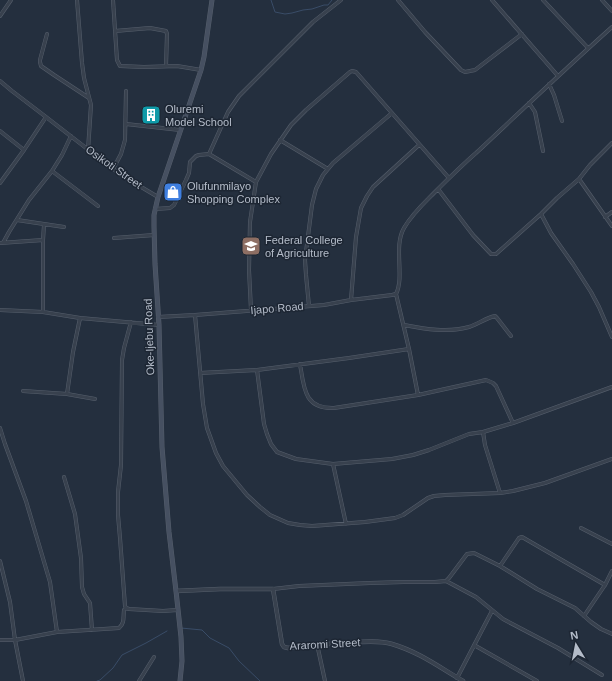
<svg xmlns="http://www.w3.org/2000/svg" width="612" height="681" font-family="Arial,sans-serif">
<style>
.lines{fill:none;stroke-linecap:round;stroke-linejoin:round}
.stream{stroke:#394c67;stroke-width:1}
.minor-casing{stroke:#565f6c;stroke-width:4}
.tertiary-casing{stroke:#565f6c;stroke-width:4.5}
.secondary-casing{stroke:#565f6c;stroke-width:5}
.minor{stroke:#38414e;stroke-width:3}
.tertiary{stroke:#38414e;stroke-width:3.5}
.secondary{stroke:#465061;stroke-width:4}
.labels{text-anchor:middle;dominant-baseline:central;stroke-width:3;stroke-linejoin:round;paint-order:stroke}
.poi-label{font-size:11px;fill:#b4bcc9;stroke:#1d2633;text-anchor:start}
.street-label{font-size:11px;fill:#b4bcc9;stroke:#1d2633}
</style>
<rect width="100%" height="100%" fill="#242f3e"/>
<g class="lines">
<path class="stream" d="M271,0l4,12 10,2 7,-1 11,-3 9,-1 12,-4h4l4,-5
M181,628l21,2 8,8 19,10 10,13 21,20
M97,681l3,-1 13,-12 9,-13 24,-12 21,-12"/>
<g class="minor-casing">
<path id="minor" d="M77,0l5,63 2,15 7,27 -3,45
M113,0l4,60 3,6 24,1 33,-1 24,4
M398,0l27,32 36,38 4,2 10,-2 47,-36
M492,0l66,76
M543,0l45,48
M602,0l10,11
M0,16l11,-16
M115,31l35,-3 16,3 1,3 -1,32
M47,34l-7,26v2l1,4 13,9 35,23
M0,81l12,10 34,26
M549,84l5,11 8,26
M529,103l6,9 8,39
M126,124l54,6
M0,131l24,19
M280,140l48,29
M209,154l19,-42 11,-16 74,-74 28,-22
M113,169l8,-15 4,-14 1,-49
M52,171l46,35
M579,179l33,47
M0,183l24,-33 22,-33 75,58 37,22
M438,189l35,46 18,19h5l45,-40 16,-16 22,-19 11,-14 22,-22
M155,209l15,-1 4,-3 12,-25 3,-7 1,-11 6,-6 3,-1 10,-1 47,28
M541,214l10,19 22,31 18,28 8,15 13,30
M605,217l7,-5
M17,220l47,7
M114,238l40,-3
M0,243l43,-3
M3,243l6,-11 20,-32 23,-29 10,-16 9,-19
M351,300l5,-63 5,-29 6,-12 6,-9 46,-42
M309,306l-3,-31 -1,-15 7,-55 4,-16 7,-14 10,-12 59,-50
M0,310l43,2 37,6 79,7
M251,310l-2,-40 1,-48 6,-40 15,-28 20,-29 15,-15 44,-38 2,-1 4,1 93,106
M43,312v-72l1,-15
M195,315l8,89 4,24 9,25 7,13 24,29 13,12 10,8 18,8 12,2 12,1 53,-4 30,-4 8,-3 25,-17 6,-2 11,-1 55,-2 13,-2 32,-8 67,-24
M158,317l37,-2 129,-10 27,-5 41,-5 4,-1
M80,318l-7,34 -6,42 28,5
M131,322l-7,26 -2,12 -1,105 -3,27v23l2,23 5,68 1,2 3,1 34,2 14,-1
M404,325c21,4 44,8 65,2 9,-3 17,-9 26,-11l2,2 14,18
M409,349l-13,-55c9,-18 -3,-47 8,-66 8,-14 19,-24 30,-35 13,-13 27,-27 42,-40 45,-42 90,-85 136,-126
M300,364c4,24 4,45 34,44l84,-13 68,-15 7,3 3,3 17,37
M257,370l7,54 3,10 4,10 6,8 19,7 37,5 59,-5 21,-4 16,-5 40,-16 14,-2
M200,373l57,-3 92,-12 60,-9 9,46
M23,391l44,3
M0,428l5,16 21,57 24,81 7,50
M333,464l13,60
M64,477l11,37 6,44 1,29 2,7 6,9 2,27
M500,493l-15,-48 -2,-13 30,-9 99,-36
M581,528l31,16
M0,561l10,41 5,38 8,41
M500,566l19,-28 3,-1 83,48 -21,31
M446,581l30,16 27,22 55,29 44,27
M605,585l7,-14
M273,589l26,-3 71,-3 34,-1h31l11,-1 3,-3 18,-24 7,-1 26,13 37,23 38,19 16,14 10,7 11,5
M0,640h15l42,-8 62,-4c6,-5 4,-11 5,-18l2,-2
M317,644l8,37
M474,645l63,36
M457,678l35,-67
M139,681l15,-24"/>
</g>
<g class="tertiary-casing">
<path id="tertiary" d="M176,591l44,-2h53l9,55 2,3 4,1c19,-3 38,-4 58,-5 15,-1 32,-3 46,1 27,8 47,23 71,37"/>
</g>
<g class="secondary-casing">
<path id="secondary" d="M180,681l2,-20 -1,-24 -5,-46 -7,-59 -7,-85 -3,-122 -4,-61 -1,-38v-11l4,-18 43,-127 3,-13 8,-57"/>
</g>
<use href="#minor" class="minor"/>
<use href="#tertiary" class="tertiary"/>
<use href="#secondary" class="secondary"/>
</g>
<defs>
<g id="building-square" transform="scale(1)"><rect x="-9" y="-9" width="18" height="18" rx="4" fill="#0f9aa8" stroke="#1d2633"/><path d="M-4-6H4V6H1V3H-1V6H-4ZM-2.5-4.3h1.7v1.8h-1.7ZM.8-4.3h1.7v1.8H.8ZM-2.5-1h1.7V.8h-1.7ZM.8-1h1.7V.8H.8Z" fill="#fff"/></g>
<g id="shop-square" transform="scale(1)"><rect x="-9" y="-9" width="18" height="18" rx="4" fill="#3f7fe0" stroke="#1d2633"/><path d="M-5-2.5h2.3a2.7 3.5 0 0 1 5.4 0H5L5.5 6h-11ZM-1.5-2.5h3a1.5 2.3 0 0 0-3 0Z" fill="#fff"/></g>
<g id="school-square" transform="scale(1)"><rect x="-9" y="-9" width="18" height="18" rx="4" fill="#8d6e63" stroke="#1d2633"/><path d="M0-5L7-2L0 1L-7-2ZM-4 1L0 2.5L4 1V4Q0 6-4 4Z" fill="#fff"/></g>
</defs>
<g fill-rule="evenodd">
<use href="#building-square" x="151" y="115"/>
<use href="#shop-square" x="173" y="192"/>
<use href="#school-square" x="251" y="246"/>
</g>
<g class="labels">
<g class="poi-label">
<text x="165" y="109">Oluremi<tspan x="165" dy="13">Model School</tspan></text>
<text x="187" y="186">Olufunmilayo<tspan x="187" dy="13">Shopping Complex</tspan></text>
<text x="265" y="240">Federal College<tspan x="265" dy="13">of Agriculture</tspan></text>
</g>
<g class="street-label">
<text transform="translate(114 167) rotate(35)">Osikoti Street</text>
<text transform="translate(277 308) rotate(-5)">Ijapo Road</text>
<text transform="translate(149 337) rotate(-92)">Oke-Ijebu Road</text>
<text transform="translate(325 644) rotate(-3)">Araromi Street</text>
</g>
</g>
<g transform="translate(576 645) rotate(350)" stroke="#1d2633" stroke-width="3" paint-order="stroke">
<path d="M0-3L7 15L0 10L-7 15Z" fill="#b4bcc9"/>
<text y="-6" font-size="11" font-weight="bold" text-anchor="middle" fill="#b4bcc9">N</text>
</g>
</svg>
